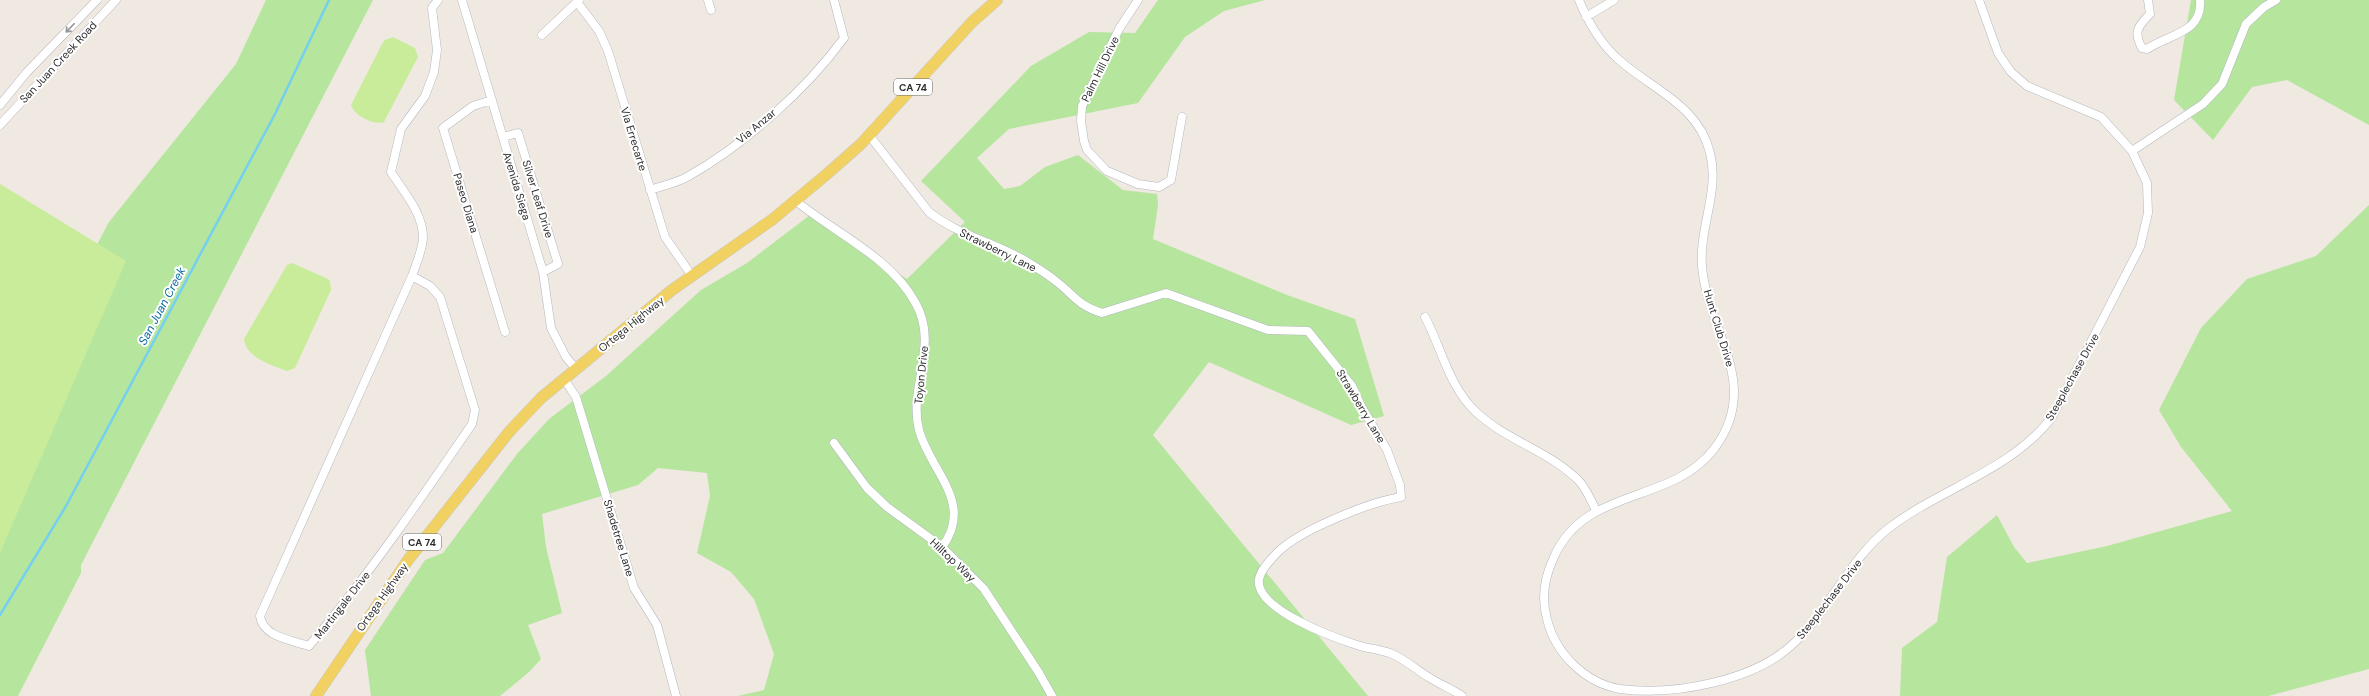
<svg xmlns="http://www.w3.org/2000/svg" width="2369" height="696" font-family="'DM Sans',sans-serif">
<style>
.green{fill:#b6e59e}
.pitch{fill:#c9ec9a}
.lines{fill:none;stroke-linecap:round;stroke-linejoin:round}
.stream{stroke:#75cff0;stroke-width:2.5}
.minor-casing{stroke:#b4b7c1;stroke-width:9}
.major-casing{stroke:#c9c9c9;stroke-width:12}
.minor{stroke:#fff;stroke-width:8}
.major{stroke:#f2d163;stroke-width:11}
.oneway{stroke:#969696}
.labels{text-anchor:middle;dominant-baseline:central;stroke-width:4;stroke-linejoin:round;paint-order:stroke}
.shield{fill:#fff;stroke:#6d6d6d;stroke-width:1}
.shield-label{font-size:10px;font-weight:bold;fill:#2e2e2e}
.street-label{font-size:11px;fill:#2e2e2e;stroke:#fff}
.water-label{font-size:12px;font-style:italic;fill:#0d6fa3;stroke:#fff}
</style>
<rect width="100%" height="100%" fill="#efe9e1"/>
<path class="green" d="M266,0h107l-292,565v8l-63,123h-18v-236l43,-113 66,-125 127,-158z
M1158,0h107l-41,11 -39,26 -47,66 -129,26 -32,29 27,31 16,-3 25,-19 33,-12 45,35 34,4 1,11 -5,34 134,56 68,24 29,97 -33,9 -142,-63 -56,73 215,261h-630l26,-6 10,-36 -20,-55 -23,-27 -34,-19 13,-57 -3,-23 -49,-5 -20,17 -96,29 4,33 16,66 -34,12 13,34 -12,13 -29,24h-129l-6,-46 60,-90 18,-7 74,-99 32,-35 57,-43 95,-86 46,-27 63,-48 97,64 58,-57 -44,-41 110,-115 58,-34 46,1z
M2191,0h178v125l-82,-45 -35,7 -39,53 -39,-40z
M2369,205v464l-101,27h-368l2,-48 35,-26 10,-65 50,-42 17,32 13,16 80,-17 125,-35 -51,-64 -22,-37 42,-82 46,-49 69,-23z"/>
<path class="pitch" d="M393,37l22,11 3,9 -32,61 -2,4c-10,4 -30,-7 -33,-17l31,-61 3,-4z
M0,184l126,77 -126,292z
M292,263l34,15 4,3 1,9 -36,78 -8,3c-15,-6 -41,-13 -43,-32l43,-74z"/>
<g class="lines">
<path class="stream" d="M0,615l66,-109 209,-392 54,-114"/>
<g class="minor-casing">
<path id="minor" d="M462,0l81,272 8,56 15,29 10,12
M708,0l3,10
M1138,0l-19,29 -37,77 -1,15 3,20 3,9 20,21 31,13 21,3 12,-7 11,-63
M1579,0c9,22 21,43 39,59 33,30 81,46 92,94 10,38 -11,74 -8,113 5,65 61,118 12,183 -43,56 -129,37 -160,108 -9,19 -13,41 -7,62 8,34 38,64 73,70 53,7 135,-8 174,-46 36,-34 56,-85 95,-115 52,-40 123,-58 163,-111l88,-170 8,-34 -1,-30 -15,-32 -31,-34 -74,-31 -16,-14 -13,-19 -19,-53
M2148,0l2,14c-12,12 -17,18 -8,34l5,1c22,-15 56,-16 53,-49
M577,2l22,29 9,20 57,186 27,39
M1586,17l28,-17
M542,35l37,-35
M492,100l-19,6 -30,22 62,204
M0,105l27,-33 70,-72
M0,125l116,-125
M869,135l60,77c29,23 64,30 95,48 12,7 23,14 33,22 18,14 20,23 45,31l64,-20 102,37 40,1 44,55 9,20 26,44 13,35 1,12c-31,5 -101,33 -123,55 -7,7 -17,17 -19,27 -5,30 76,59 98,66 11,4 24,4 35,9 14,6 26,17 38,24 11,7 22,11 32,18
M503,137l15,-4 40,131 -15,8
M2132,151l71,-47 19,-20 24,-60 18,-17 12,-7
M650,190c12,-4 26,-7 37,-13 57,-32 119,-87 157,-139l-10,-38
M796,201c39,32 94,56 119,101 25,43 -7,85 4,128 11,41 56,73 23,117
M412,276l18,10 10,11 35,113 -3,14c-52,76 -104,152 -163,222 -18,-6 -46,-9 -49,-30l152,-340c4,-12 11,-27 11,-39 0,-24 -20,-46 -32,-65l10,-43 24,-33 9,-24 3,-22 -5,-42 6,-8
M1425,317c17,32 24,70 51,95 31,29 72,38 103,69 7,7 12,20 17,29
M564,379l12,18 58,191 23,37 19,71
M834,443l33,45 20,19 55,40 42,42 55,84 13,23"/>
</g>
<g class="major-casing">
<path id="major" d="M316,696l92,-136 101,-128 32,-34 131,-108 101,-71 54,-45 34,-30 111,-122 25,-22"/>
</g>
<use href="#minor" class="minor"/>
<use href="#major" class="major"/>
</g>
<defs><path id="oneway-shaft" d="M-6 0H5M1.5-3L5.5 0L1.5 3" fill="none" stroke-width="1.6" stroke-linecap="round" stroke-linejoin="round"/></defs>
<use class="oneway" href="#oneway-shaft" transform="translate(70 28) rotate(134)"/>
<g class="labels">
<g class="shield">
<rect x="894" y="79" width="38" height="16" rx="3"/>
<rect x="403" y="534" width="38" height="16" rx="3"/>
</g>
<g class="shield-label">
<text x="913" y="87">CA 74</text>
<text x="422" y="542">CA 74</text>
</g>
<g class="street-label">
<text transform="translate(58 62) rotate(-47)">San Juan Creek Road</text>
<text transform="translate(1100 69) rotate(-64)">Palm Hill Drive</text>
<text transform="translate(756 126) rotate(-40)">Via Anzar</text>
<text transform="translate(634 139) rotate(73)">Via Errecarte</text>
<text transform="translate(517 186) rotate(73)">Avenida Siega</text>
<text transform="translate(538 199) rotate(73)">Silver Leaf Drive</text>
<text transform="translate(466 203) rotate(73)">Paseo Diana</text>
<text transform="translate(998 250) rotate(26)">Strawberry Lane</text>
<text transform="translate(631 324) rotate(-39)">Ortega Highway</text>
<text transform="translate(1719 328) rotate(73)">Hunt Club Drive</text>
<text transform="translate(921 375) rotate(-84)">Toyon Drive</text>
<text transform="translate(2072 377) rotate(-61)">Steeplechase Drive</text>
<text transform="translate(1361 406) rotate(59)">Strawberry Lane</text>
<text transform="translate(619 538) rotate(73)">Shadetree Lane</text>
<text transform="translate(953 560) rotate(43)">Hilltop Way</text>
<text transform="translate(382 597) rotate(-55)">Ortega Highway</text>
<text transform="translate(1829 599) rotate(-52)">Steeplechase Drive</text>
<text transform="translate(342 605) rotate(-52)">Martingale Drive</text>
</g>
<g class="water-label">
<text transform="translate(162 306) rotate(-62)">San Juan Creek</text>
</g>
</g>
</svg>
